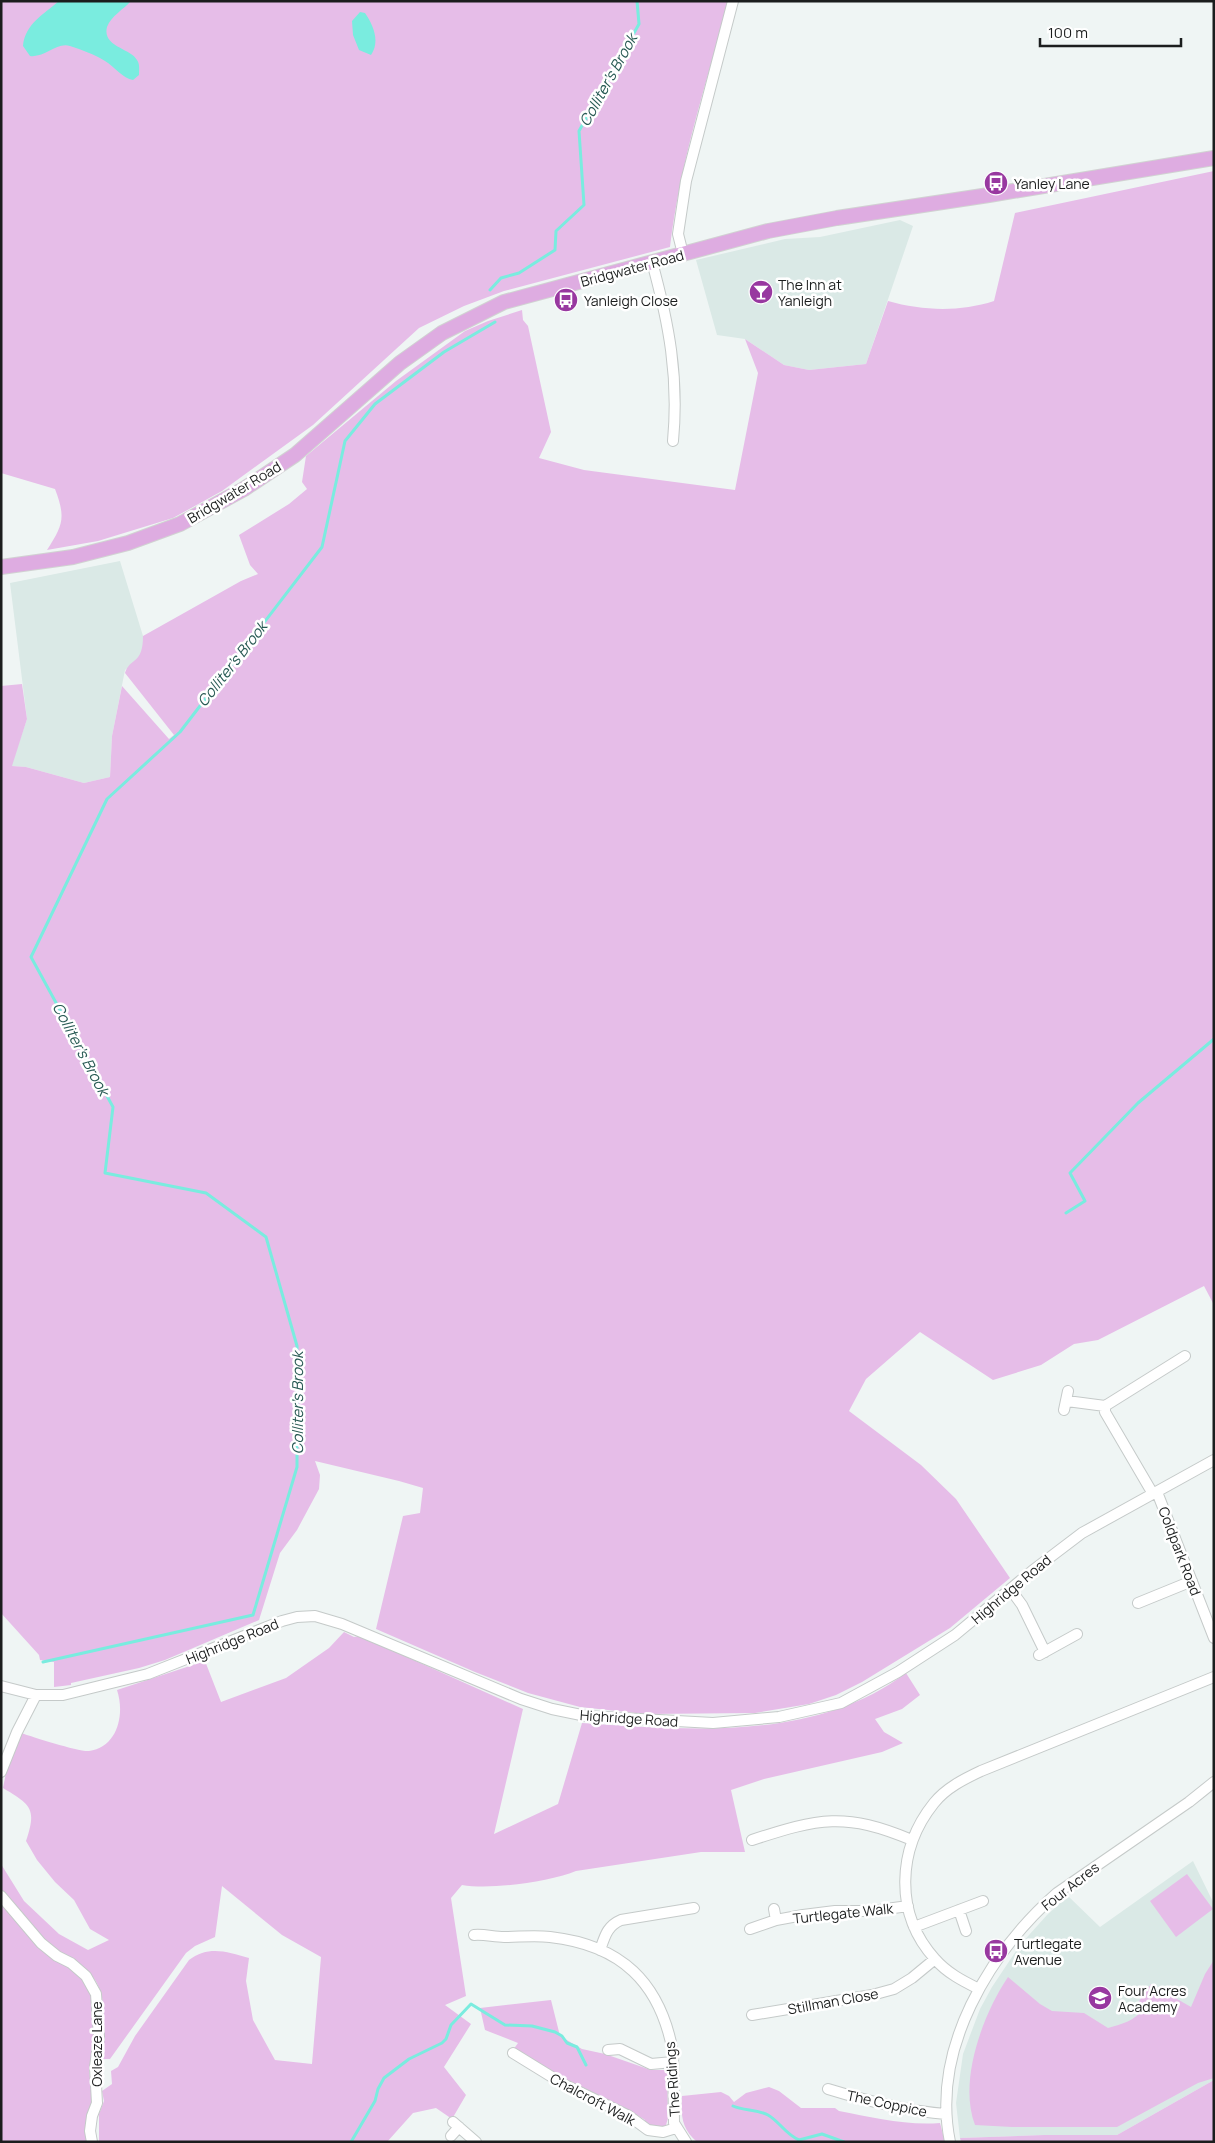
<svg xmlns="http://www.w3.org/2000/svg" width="1215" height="2143" font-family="Manrope,sans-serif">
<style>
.built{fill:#dae9e6}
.green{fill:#e6bde8}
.water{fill:#7aecdf}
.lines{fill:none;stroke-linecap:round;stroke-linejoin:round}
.stream{stroke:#7aecdf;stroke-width:3}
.minor-casing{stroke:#c5cac9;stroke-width:12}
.highway-casing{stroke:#d1d2d2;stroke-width:16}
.minor{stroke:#fff;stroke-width:10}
.highway{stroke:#deace1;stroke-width:14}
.labels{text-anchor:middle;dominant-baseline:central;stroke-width:5;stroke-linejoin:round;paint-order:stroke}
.poi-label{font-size:14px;fill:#1b1d1d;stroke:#fff;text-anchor:start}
.street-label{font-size:14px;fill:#1b1d1d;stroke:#fff}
.water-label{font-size:15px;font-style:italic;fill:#285a54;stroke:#fff}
</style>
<rect width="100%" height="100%" fill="#eff5f4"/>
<path class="built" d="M900,220l13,6 -47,138 -57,6 -25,-5 -39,-26 -28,-4 -21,-75 89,-21 35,-2z
M120,561l23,75v11l-4,12 -14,11 -13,66 -2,41 -26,6 -58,-16 -15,-1 16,-47 -17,-136z
M1193,1861l21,43v176l-97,55h-73l-84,3 -4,-35 7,-49 17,-45 12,-22 28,-42 27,-30 21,-19 32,31z"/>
<path class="green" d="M1,1h728c-23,82 -49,162 -59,246l-166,44 -40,15 -45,22 -106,97 -91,66 -49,27 -75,23 -51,9c16,-25 19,-32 8,-61l-54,-16z
M1214,171v1134l-10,-19 -106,54 -24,4 -33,21 -48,15 -73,-48 -54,47 -17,32 72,54 35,34 54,79 -60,50 -88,54 -26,13 -27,9 -54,9 -110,1 -65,-7 -52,-14 -53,-21 -99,-43 27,-113 17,-3 3,-25 -24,-7 -84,-20 5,14 -1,14 -22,41 -17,23 -21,67 -94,40 -26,8 -68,15v2l-17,2v-25l-14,-2 -1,-5 -38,-42v-927l21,-2 5,35 -15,47 14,1 58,16 26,-6 2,-41 10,-50 47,53 5,-4 -49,-62c5,-16 18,-8 18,-37l98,-55 17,-7 -8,-9 -11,-30 50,-31 18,-15 -5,-7 4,-26 90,-75 69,-50 23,-10 34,-11 1,10 5,6 23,106 -12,26 45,12 151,20 23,-117 -13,-34 39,26 25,5 57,-6 22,-63c35,10 72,11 106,0l21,-88z
M344,1632l10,5 6,-1 163,73 -29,125 64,-30 24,-81c108,7 232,19 324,-50l14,22 -18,14 -27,10 9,13 19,11 -21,9 -118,27 -33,11 14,62h-44l-125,19c-28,11 -85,19 -114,14l-11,13 15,98 -21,9 26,19 -27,43 22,28 -14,24 -16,-11 -23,5 -26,29h-288v-28l5,-13 -2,-10 10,-7 -1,-13 7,-4 17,-31 54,-76c20,-15 38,-8 60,-2l-3,23 7,39 22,40 37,4 9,-107 -39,-22 -60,-49 -7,51 -20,9 -9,7 -76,106h-8c2,-18 4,-52 -2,-69 -7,-20 -24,-29 -40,-38 -14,-9 -49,-48 -58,-62 -2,-6 -1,-19 -1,-26l23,37 35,33 29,16 21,-10 -19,-11 -16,-29 -19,-18 -18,-22 -11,-19c11,-33 5,-36 -23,-53l5,-25 13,-30c12,4 58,19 68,18 29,-4 36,-37 28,-61l88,-29 16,41 65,-24 43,-30z
M1187,1874l26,35 -37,28 -26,-36z
M1,1903l82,77 8,15 4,42 -6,33 4,34 -5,38h-87z
M1214,1960v118l-16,5 -81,44h-105l-37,-2c-17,-44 8,-111 33,-148l32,27 12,7 32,2 24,15c14,-4 27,-7 36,-20l-7,-4 14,-20 40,23 14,-33z
M551,2000l9,36 22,13 23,5 46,16h16l1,48 -2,7 -5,4 -16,-5v-4l-8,-5 -4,1 -8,-8 -45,-21 -67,-37 5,-7 -33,-13 -5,-22z
M1214,2080v62h-253l-1,-4 84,-3h73z
M769,2087l10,4 22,17h34l4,3c32,6 68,15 101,12l5,19h-248c-16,-14 -16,-27 -15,-46l39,-4 8,4 5,6 12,-9z"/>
<path class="water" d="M59,1h72c-7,8 -20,15 -24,26 -5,20 24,21 30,33 3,4 2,10 2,15l-6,5c-10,-1 -19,-14 -28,-19 -11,-7 -23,-11 -35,-15 -14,-4 -25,12 -40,10l-7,-10c2,-22 20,-31 36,-45z
M360,12l5,1c9,13 15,29 6,42l-12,-5 -6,-15 -1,-14z"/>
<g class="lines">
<path class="stream" d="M490,290l11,-12 18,-5 36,-23 1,-19 28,-26 -5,-74 60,-107 -2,-23
M1066,1213l19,-12 -15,-28 68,-70 76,-64
M43,1662l210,-47 44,-148v-121l-31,-109 -60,-44 -101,-20 8,-66 -82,-150 76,-158 73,-67 142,-185 23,-106 30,-37 69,-52 51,-30
M733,2106c11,5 24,3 35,9 12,7 17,19 31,25l23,-6 22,8
M351,2142l24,-41 3,-12 6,-11 25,-19 33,-16 4,-4 5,-14 20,-21 34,21 27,1 23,6 7,4 5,7 10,4 9,18"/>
<g class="minor-casing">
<path id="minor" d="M683,254l-5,-20 8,-53 47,-180
M652,262c17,62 27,115 21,179
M1067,1401l38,5
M1064,1410l4,-19
M1157,1492l57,146
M1153,1494l-48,-82v-6l80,-50
M1011,1590l11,15 23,47
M1138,1603l54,-22
M1039,1655l38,-21
M1,1686l35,9h27l85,-21 134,-53 15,-4 18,-1 27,8 179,75 31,10 34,7 127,7 66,-6 62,-14 57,-31 57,-37 77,-64 50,-38 132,-73
M1,1772l16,-40 19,-37
M752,1840c67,-22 93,-28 160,0
M1,1896l40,47 16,13 14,7 15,13 10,18 3,43 -4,30 2,36 -5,13 -2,15 2,11
M774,1909l2,11
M959,1910l7,21
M914,1927l69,-26
M750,1929l26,-9 27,-5 32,-4h37l36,-5
M474,1935c10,-1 20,2 30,2 15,0 31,-2 46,0 71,8 110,45 123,115l1,71 12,19
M600,1950c5,-14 7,-24 21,-30l73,-12
M979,1989c-16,-8 -32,-16 -44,-30 -41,-45 -38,-110 -1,-156 12,-15 30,-24 47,-32l233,-94
M752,2015l120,-20 22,-6 18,-11 23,-19
M608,2050l12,-1 31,15 22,-2
M513,2053l52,32 64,31 19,14 15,2 13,-4
M828,2089c39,12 77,22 118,25
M453,2122l23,20
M451,2136l8,-9
M950,2142c-19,-93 39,-189 107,-249l132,-91 25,-20"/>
</g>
<g class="highway-casing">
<path id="highway" d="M1,567l72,-10 55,-14 52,-19 64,-35 51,-34 105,-92 42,-30 62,-31 264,-71 69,-13 152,-23 225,-37"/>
</g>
<use href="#minor" class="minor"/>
<use href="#highway" class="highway"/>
</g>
<defs>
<g id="bus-disc" transform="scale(1.25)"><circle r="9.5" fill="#9838a0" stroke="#fff"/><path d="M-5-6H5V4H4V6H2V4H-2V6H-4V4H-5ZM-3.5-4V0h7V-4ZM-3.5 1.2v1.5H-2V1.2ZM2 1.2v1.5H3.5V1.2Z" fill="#fff"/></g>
<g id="bar-disc" transform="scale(1.25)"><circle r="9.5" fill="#9838a0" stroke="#fff"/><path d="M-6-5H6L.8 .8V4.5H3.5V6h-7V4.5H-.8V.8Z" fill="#fff"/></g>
<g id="school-disc" transform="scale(1.25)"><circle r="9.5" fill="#9838a0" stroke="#fff"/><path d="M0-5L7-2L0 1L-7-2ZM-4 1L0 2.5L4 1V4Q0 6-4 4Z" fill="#fff"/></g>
</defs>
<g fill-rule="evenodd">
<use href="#bus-disc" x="996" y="183"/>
<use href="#bar-disc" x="761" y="292"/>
<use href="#bus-disc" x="566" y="300"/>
<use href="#bus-disc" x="996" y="1951"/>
<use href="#school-disc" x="1100" y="1998"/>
</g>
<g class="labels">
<g class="poi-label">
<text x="1014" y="183">Yanley Lane</text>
<text x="778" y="284">The Inn at<tspan x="778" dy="16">Yanleigh</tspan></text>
<text x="584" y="300">Yanleigh Close</text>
<text x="1014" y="1943">Turtlegate<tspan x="1014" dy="16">Avenue</tspan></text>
<text x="1118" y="1990">Four Acres<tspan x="1118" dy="16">Academy</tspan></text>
</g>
<g class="street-label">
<text transform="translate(632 268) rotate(-15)">Bridgwater Road</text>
<text transform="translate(234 492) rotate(-31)">Bridgwater Road</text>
<text transform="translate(1180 1551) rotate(69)">Coldpark Road</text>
<text transform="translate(1011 1589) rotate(-40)">Highridge Road</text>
<text transform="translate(232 1641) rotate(-22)">Highridge Road</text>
<text transform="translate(629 1718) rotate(4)">Highridge Road</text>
<text transform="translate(1070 1886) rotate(-38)">Four Acres</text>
<text transform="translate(843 1913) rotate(-6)">Turtlegate Walk</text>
<text transform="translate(833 2001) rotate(-10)">Stillman Close</text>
<text transform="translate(96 2044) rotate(-90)">Oxleaze Lane</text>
<text transform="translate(672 2079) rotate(-94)">The Ridings</text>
<text transform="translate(593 2099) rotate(28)">Chalcroft Walk</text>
<text transform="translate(887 2103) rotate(12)">The Coppice</text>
</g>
<g class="water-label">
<text transform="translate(608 80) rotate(-61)">Colliter's Brook</text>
<text transform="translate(232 664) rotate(-52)">Colliter's Brook</text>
<text transform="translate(81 1049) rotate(62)">Colliter's Brook</text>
<text transform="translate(297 1403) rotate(-90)">Colliter's Brook</text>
</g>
</g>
<rect width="1215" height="2143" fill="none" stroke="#1b1d1d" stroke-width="5"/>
<path d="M1040 38v8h141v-8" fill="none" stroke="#1b1d1d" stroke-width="2.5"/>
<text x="1048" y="38" font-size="15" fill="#1b1d1d" stroke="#ffffff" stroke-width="4" paint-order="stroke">100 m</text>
</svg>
